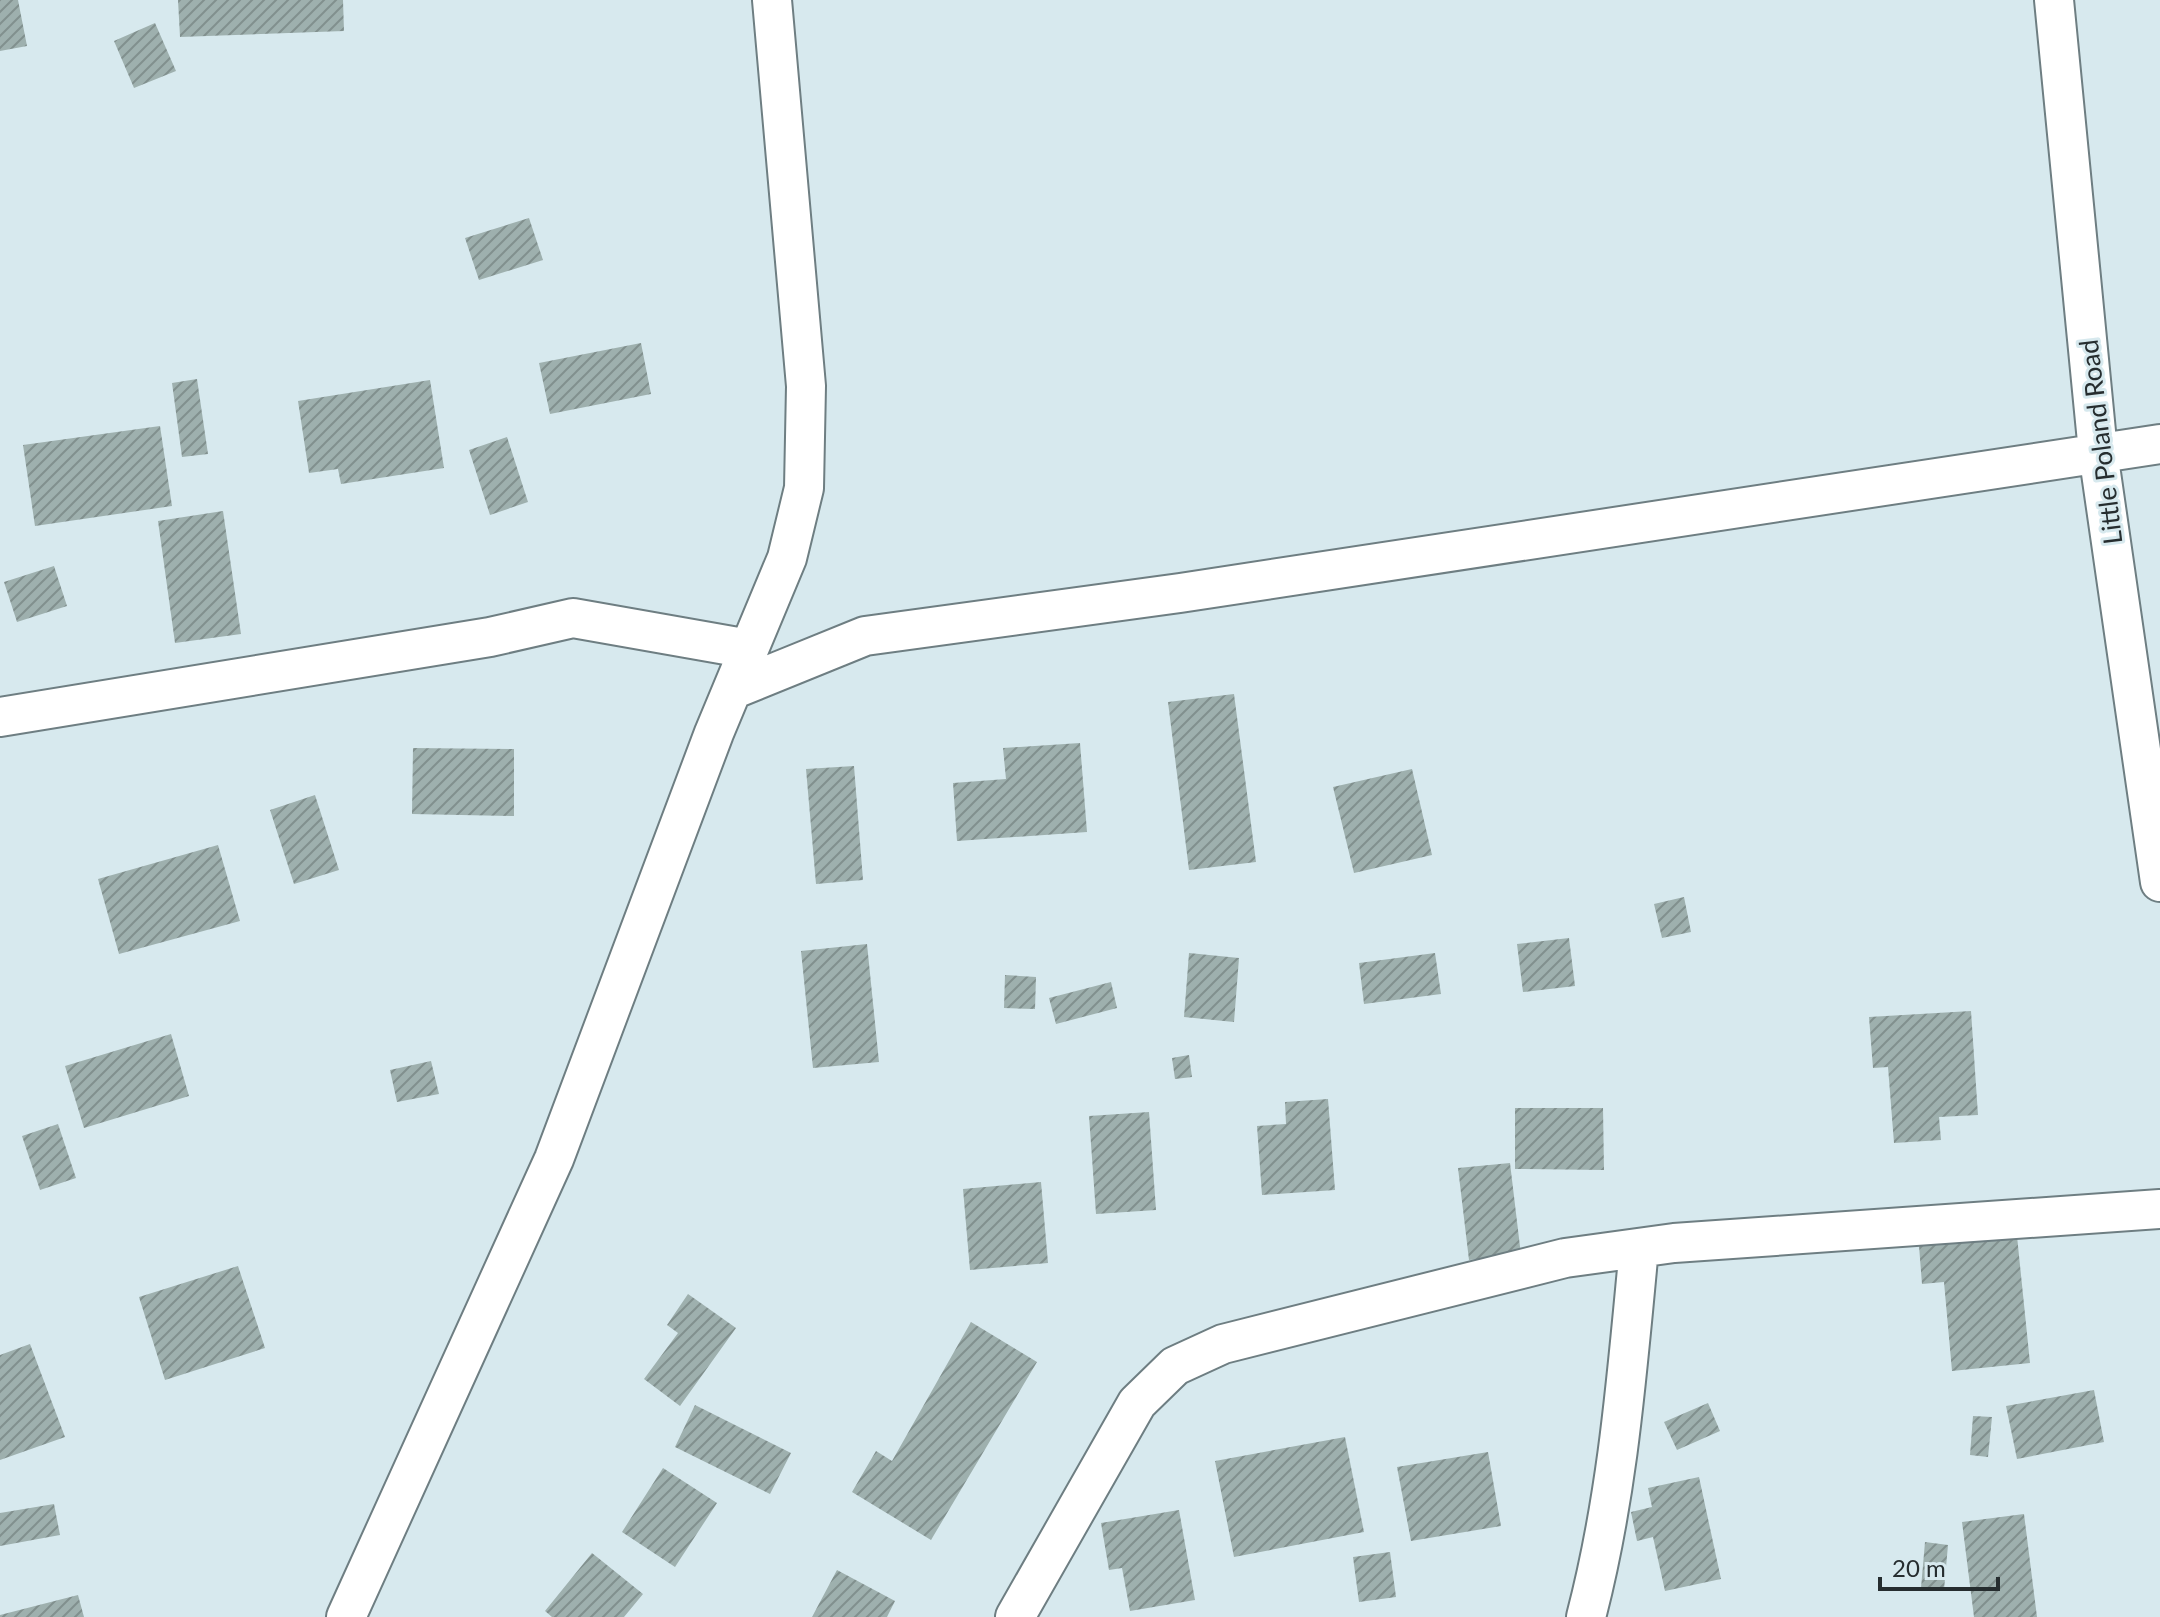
<svg xmlns="http://www.w3.org/2000/svg" width="2160" height="1617" font-family="Lato,sans-serif">
<style>
.building{fill:url(#building-hatch)}
.lines{fill:none;stroke-linecap:round;stroke-linejoin:round}
.street-casing{stroke:#6e7e82;stroke-width:42}
.street{stroke:#fff;stroke-width:38}
.labels{text-anchor:middle;dominant-baseline:central;stroke-width:6;stroke-linejoin:round;paint-order:stroke}
.street-label{font-size:26px;fill:#262d2f;stroke:#d7e9ee}
</style>
<defs>
<pattern id="building-hatch" width="6" height="6" patternUnits="userSpaceOnUse" patternTransform="scale(2)"><rect width="6" height="6" fill="#9eb0ae"/><path d="M-1 1l2-2M0 6l6-6M5 7l2-2" fill="none" stroke="#81908e"/></pattern>
</defs>
<rect width="100%" height="100%" fill="#d7e9ee"/>
<path class="building" d="M0,0h18l9,46 -27,5z
M178,0h165l1,31 -164,6z
M155,23l21,48 -42,17 -20,-47z
M529,218l14,42 -64,20 -14,-42z
M641,343l10,51 -101,20 -11,-51z
M197,379l11,75 -26,3 -10,-74z
M430,380l14,88 -103,16 -3,-15 -29,4 -11,-72z
M160,426l12,80 -137,20 -12,-81z
M507,437l21,65 -38,13 -21,-65z
M223,511l18,123 -66,9 -17,-122z
M54,566l13,40 -50,16 -13,-40z
M1234,694l22,168 -67,8 -21,-168z
M1080,743l7,89 -130,9 -4,-58 53,-4 -3,-31z
M413,748l101,1v67l-102,-2z
M854,766l9,114 -47,4 -10,-115z
M1412,769l20,86 -78,18 -21,-86z
M315,795l24,75 -45,14 -24,-74z
M218,845l22,76 -121,33 -21,-75z
M1684,897l7,35 -29,6 -8,-34z
M1569,938l6,48 -52,6 -6,-48z
M867,944l12,118 -66,6 -12,-117z
M1189,953l50,5 -5,64 -50,-5z
M1435,953l6,41 -77,10 -5,-41z
M1005,975l31,2 -1,32 -31,-1z
M1111,982l6,26 -61,16 -7,-26z
M1971,1011l7,104 -39,2 2,23 -47,3 -6,-76 -15,1 -4,-51z
M171,1034l18,62 -105,32 -19,-62z
M1189,1055l3,22 -17,2 -3,-21z
M431,1061l8,33 -42,8 -7,-32z
M1328,1099l7,91 -73,5 -5,-69 29,-2 -1,-22z
M1515,1108h88l1,62 -89,-1z
M1149,1112l7,98 -60,4 -7,-98z
M58,1124l18,54 -36,12 -18,-54z
M1510,1163l11,92 -52,5 -11,-92z
M1041,1182l7,81 -78,7 -7,-81z
M2017,1236l13,127 -78,8 -8,-89 -22,2 -3,-38z
M238,1266l27,82 -100,32 -26,-83z
M688,1294l48,34 -56,78 -36,-27 34,-46 -11,-8z
M971,1322l66,40 -106,178 -79,-48 24,-41 16,10z
M30,1344l35,93 -65,23v-105z
M2094,1390l10,52 -87,17 -11,-53z
M1708,1403l12,28 -43,19 -13,-28z
M695,1405l96,48 -21,41 -95,-47z
M1973,1416l19,1 -4,40 -18,-2z
M1345,1437l19,95 -130,25 -19,-96z
M1488,1452l13,74 -90,15 -14,-74z
M663,1468l54,35 -42,64 -53,-35z
M1699,1477l22,102 -56,12 -12,-54 -16,4 -6,-29 21,-5 -4,-19z
M54,1504l6,31 -60,11v-33z
M1179,1510l16,90 -65,11 -8,-43 -13,2 -8,-47z
M2024,1514l13,103h-63l-12,-95z
M1925,1542l23,3 -4,45 -23,-2z
M1390,1552l6,45 -37,5 -6,-45z
M592,1553l51,41 -19,23h-72l-7,-6z
M837,1570l58,31 -8,16h-75z
M78,1595l6,22h-84v-2z"/>
<g class="lines">
<g class="street-casing">
<path id="street" d="M2054,0l44,452 62,430
M732,690l133,-54 315,-43 980,-149
M0,717l490,-80 83,-19 176,31
M346,1617l208,-458 160,-426 73,-175 17,-70 2,-102 -34,-386
M1015,1617l122,-214 38,-37 48,-22 342,-86 109,-15 486,-34
M1586,1617c32,-122 41,-244 53,-369"/>
</g>
<use href="#street" class="street"/>
</g>
<g class="labels">
<g class="street-label">
<text transform="translate(2100 442) rotate(-97)">Little Poland Road</text>
</g>
</g>
<path d="M1880 1577v12h118v-12" fill="none" stroke="#262d2f" stroke-width="4"/>
<text x="1892" y="1577" font-size="24" fill="#262d2f" stroke="#d7e9ee" stroke-width="6" paint-order="stroke">20 m</text>
</svg>
